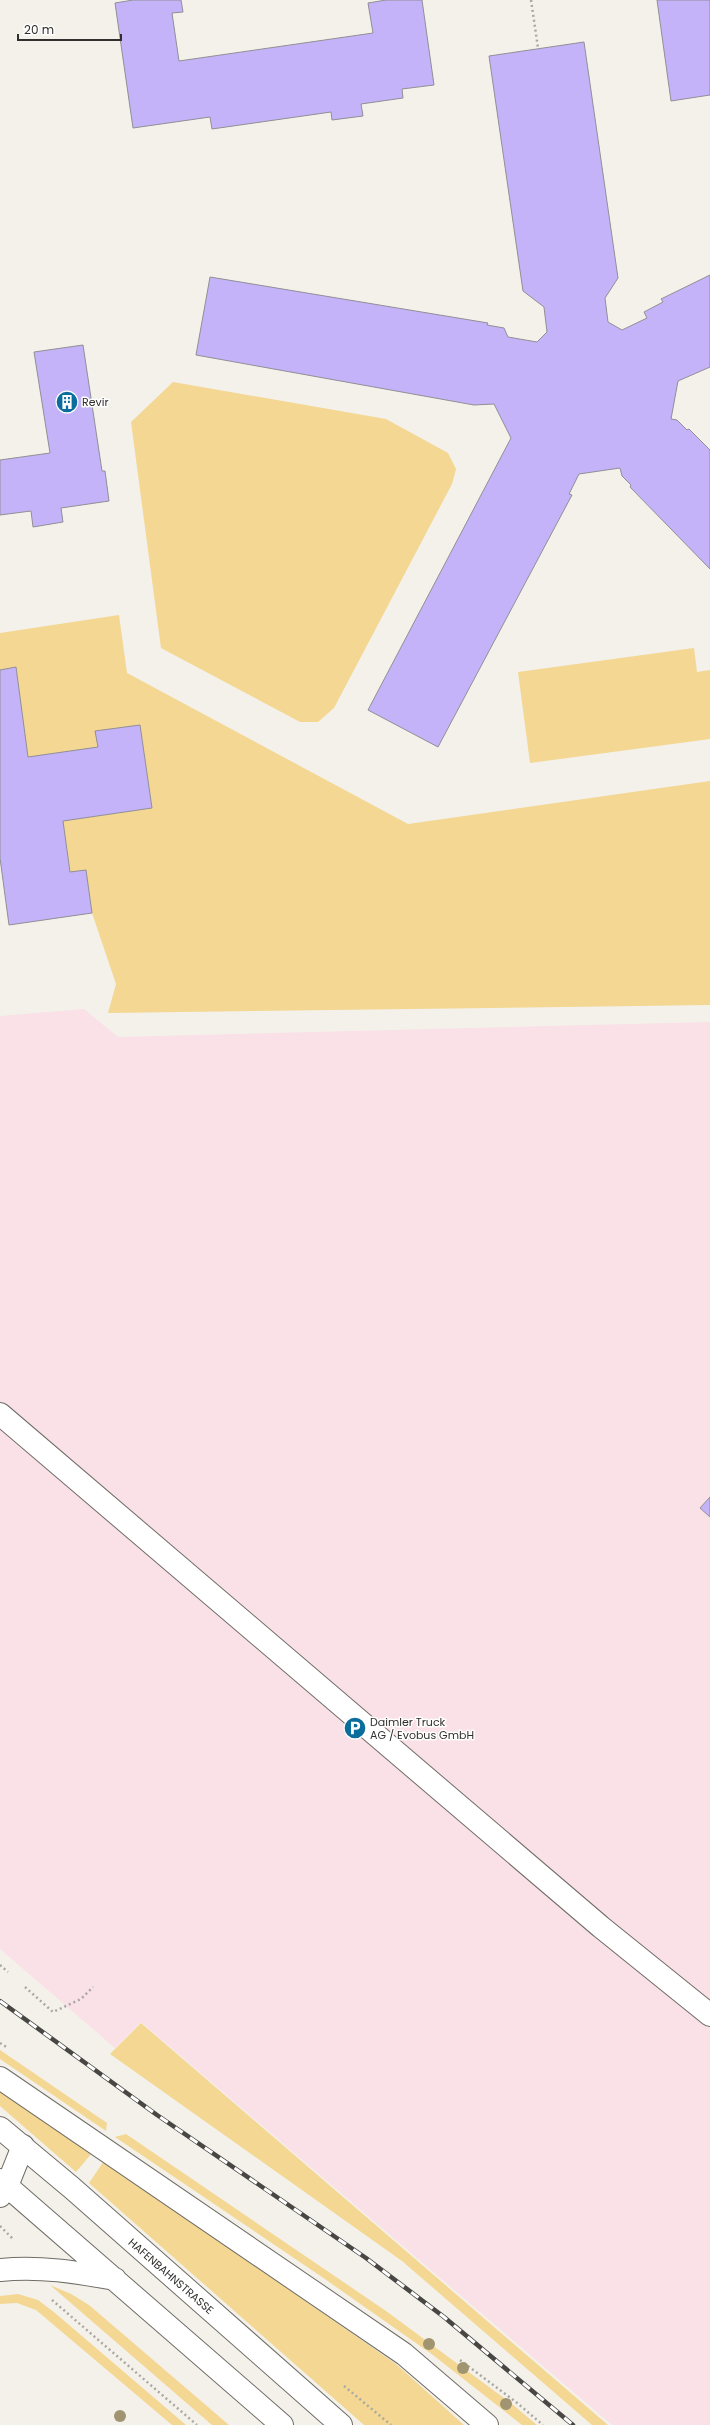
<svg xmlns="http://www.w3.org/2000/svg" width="710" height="2425" font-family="Poppins,sans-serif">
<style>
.industrial{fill:#fae0e7}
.green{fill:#f3d793}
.building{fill:#c4b3f8;stroke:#908f95}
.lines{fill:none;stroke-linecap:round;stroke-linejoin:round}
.minor-casing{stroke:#706d67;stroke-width:24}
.major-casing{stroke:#706d67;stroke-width:24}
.path{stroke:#aaa8a3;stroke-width:2.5;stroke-dasharray:2 3;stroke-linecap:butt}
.minor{stroke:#fff;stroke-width:22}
.major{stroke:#fff;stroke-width:22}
.rail-casing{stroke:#494744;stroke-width:4.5}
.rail{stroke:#fff;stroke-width:3;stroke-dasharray:9;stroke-linecap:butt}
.tree{fill:#a09471}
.labels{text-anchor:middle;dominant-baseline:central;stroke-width:3;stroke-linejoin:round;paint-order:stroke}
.poi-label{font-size:11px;fill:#312f2d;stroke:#fff;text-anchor:start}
.street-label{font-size:11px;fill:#312f2d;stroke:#fff}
</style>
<rect width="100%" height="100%" fill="#f4f1ea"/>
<path class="industrial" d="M84,1009l34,28 592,-15v1403h-98l-471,-403 -26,26 -115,-99v-933z"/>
<path class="green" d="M173,382l213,37 62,34 8,16 -4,15 -118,224 -16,14h-18l-139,-74 -30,-226z
M119,615l8,58 281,151 302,-43v224l-602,8 8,-29 -24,-71 -6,-43 -16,2 -7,-51 89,-13 -12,-83 -44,6 2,16 -70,10 -12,-89 -16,2v-37z
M694,648l3,24 13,-2v69l-180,24 -12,-91z
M141,2023l467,402h-16l-190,-164 -292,-207z
M0,2050l107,73 -1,8 -106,-72z
M0,2089l92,64 -16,19 -76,-66z
M126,2134l260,177 126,93 25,21h-15l-89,-70 -111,-78 -207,-140z
M104,2161l292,203 68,61h-100l-275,-242z
M50,2285l21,9 18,11 140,120h-17z
M18,2294l20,6 17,13 131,112h-14l-136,-115 -19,-7 -17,1v-8z"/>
<path class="building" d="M133,0h48l2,12 -11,1 7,48 194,-28 -5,-30 18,-3h36l12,85 -32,4 1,9 -42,6 2,12 -31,4 -1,-8 -119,17 -2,-12 -77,11 -18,-125z
M657,0h53v95l-39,6z
M584,42l34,236 -13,20 3,24 14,8 25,-12 -3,-6 19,-10 -2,-3 49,-24v92l-32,14 -7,38 6,1 10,10 2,-1 21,21v119l-80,-82 1,-2 -9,-9 -2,-8 -41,6 -10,20 3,1 -134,252 -70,-37 143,-272 -17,-34 -20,1 -278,-50 14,-78 278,46 -1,2 17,3 4,9 29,5 10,-10 -3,-25 -21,-16 -34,-235z
M83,345l19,126h3l4,30 -48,7 2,14 -30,5 -2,-16 -31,4v-55l50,-7 -16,-101z
M16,667l12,90 70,-10 -3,-16 45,-6 12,83 -89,13 7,51 16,-2 6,43 -83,12 -9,-67v-188z
M710,1497v20l-10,-9z"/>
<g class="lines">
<g class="minor-casing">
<path id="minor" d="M0,1414l601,513 109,88
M0,2078l404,276 83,71
M0,2196l7,-10 16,-40"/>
</g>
<g class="major-casing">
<path id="major" d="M0,2128l72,60 269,237
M0,2180l282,245
M0,2270c40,-4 76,2 115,9"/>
</g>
<path class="path" d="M531,0l7,48
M0,1965l8,7
M25,1987l28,25 28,-13 12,-12
M0,2043l8,5
M0,2226l13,13
M52,2300l145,125
M460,2360l56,42 27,23
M344,2386l47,39"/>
<use href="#minor" class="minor"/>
<use href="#major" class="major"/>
<g class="rail-casing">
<path id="rail" d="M0,2001l157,114 209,143 78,59 129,108"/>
</g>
<use href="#rail" class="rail"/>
</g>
<g class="tree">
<circle cx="429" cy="2344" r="6"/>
<circle cx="463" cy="2368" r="6"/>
<circle cx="506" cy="2404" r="6"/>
<circle cx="120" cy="2416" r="6"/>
</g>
<defs>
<g id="building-disc" transform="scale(1.15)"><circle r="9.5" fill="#0b6d9b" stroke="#fff"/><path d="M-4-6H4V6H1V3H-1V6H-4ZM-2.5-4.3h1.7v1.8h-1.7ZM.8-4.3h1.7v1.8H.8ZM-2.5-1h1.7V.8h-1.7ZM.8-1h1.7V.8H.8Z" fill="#fff"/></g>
<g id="parking-disc" transform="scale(1.15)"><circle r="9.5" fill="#0b6d9b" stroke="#fff"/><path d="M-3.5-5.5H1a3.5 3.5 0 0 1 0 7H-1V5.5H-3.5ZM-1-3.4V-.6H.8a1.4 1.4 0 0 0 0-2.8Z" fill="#fff"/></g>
</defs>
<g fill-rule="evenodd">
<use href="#building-disc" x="67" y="402"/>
<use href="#parking-disc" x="355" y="1728"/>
</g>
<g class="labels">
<g class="poi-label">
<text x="82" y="402">Revir</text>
<text x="370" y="1722">Daimler Truck<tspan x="370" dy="13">AG / Evobus GmbH</tspan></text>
</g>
<g class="street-label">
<text transform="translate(171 2276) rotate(41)">HAFENBAHNSTRASSE</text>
</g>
</g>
<path d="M18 34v6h103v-6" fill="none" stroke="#312f2d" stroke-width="2"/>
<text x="24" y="34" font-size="12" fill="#312f2d" stroke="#ffffff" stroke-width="3" paint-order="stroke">20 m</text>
</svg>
